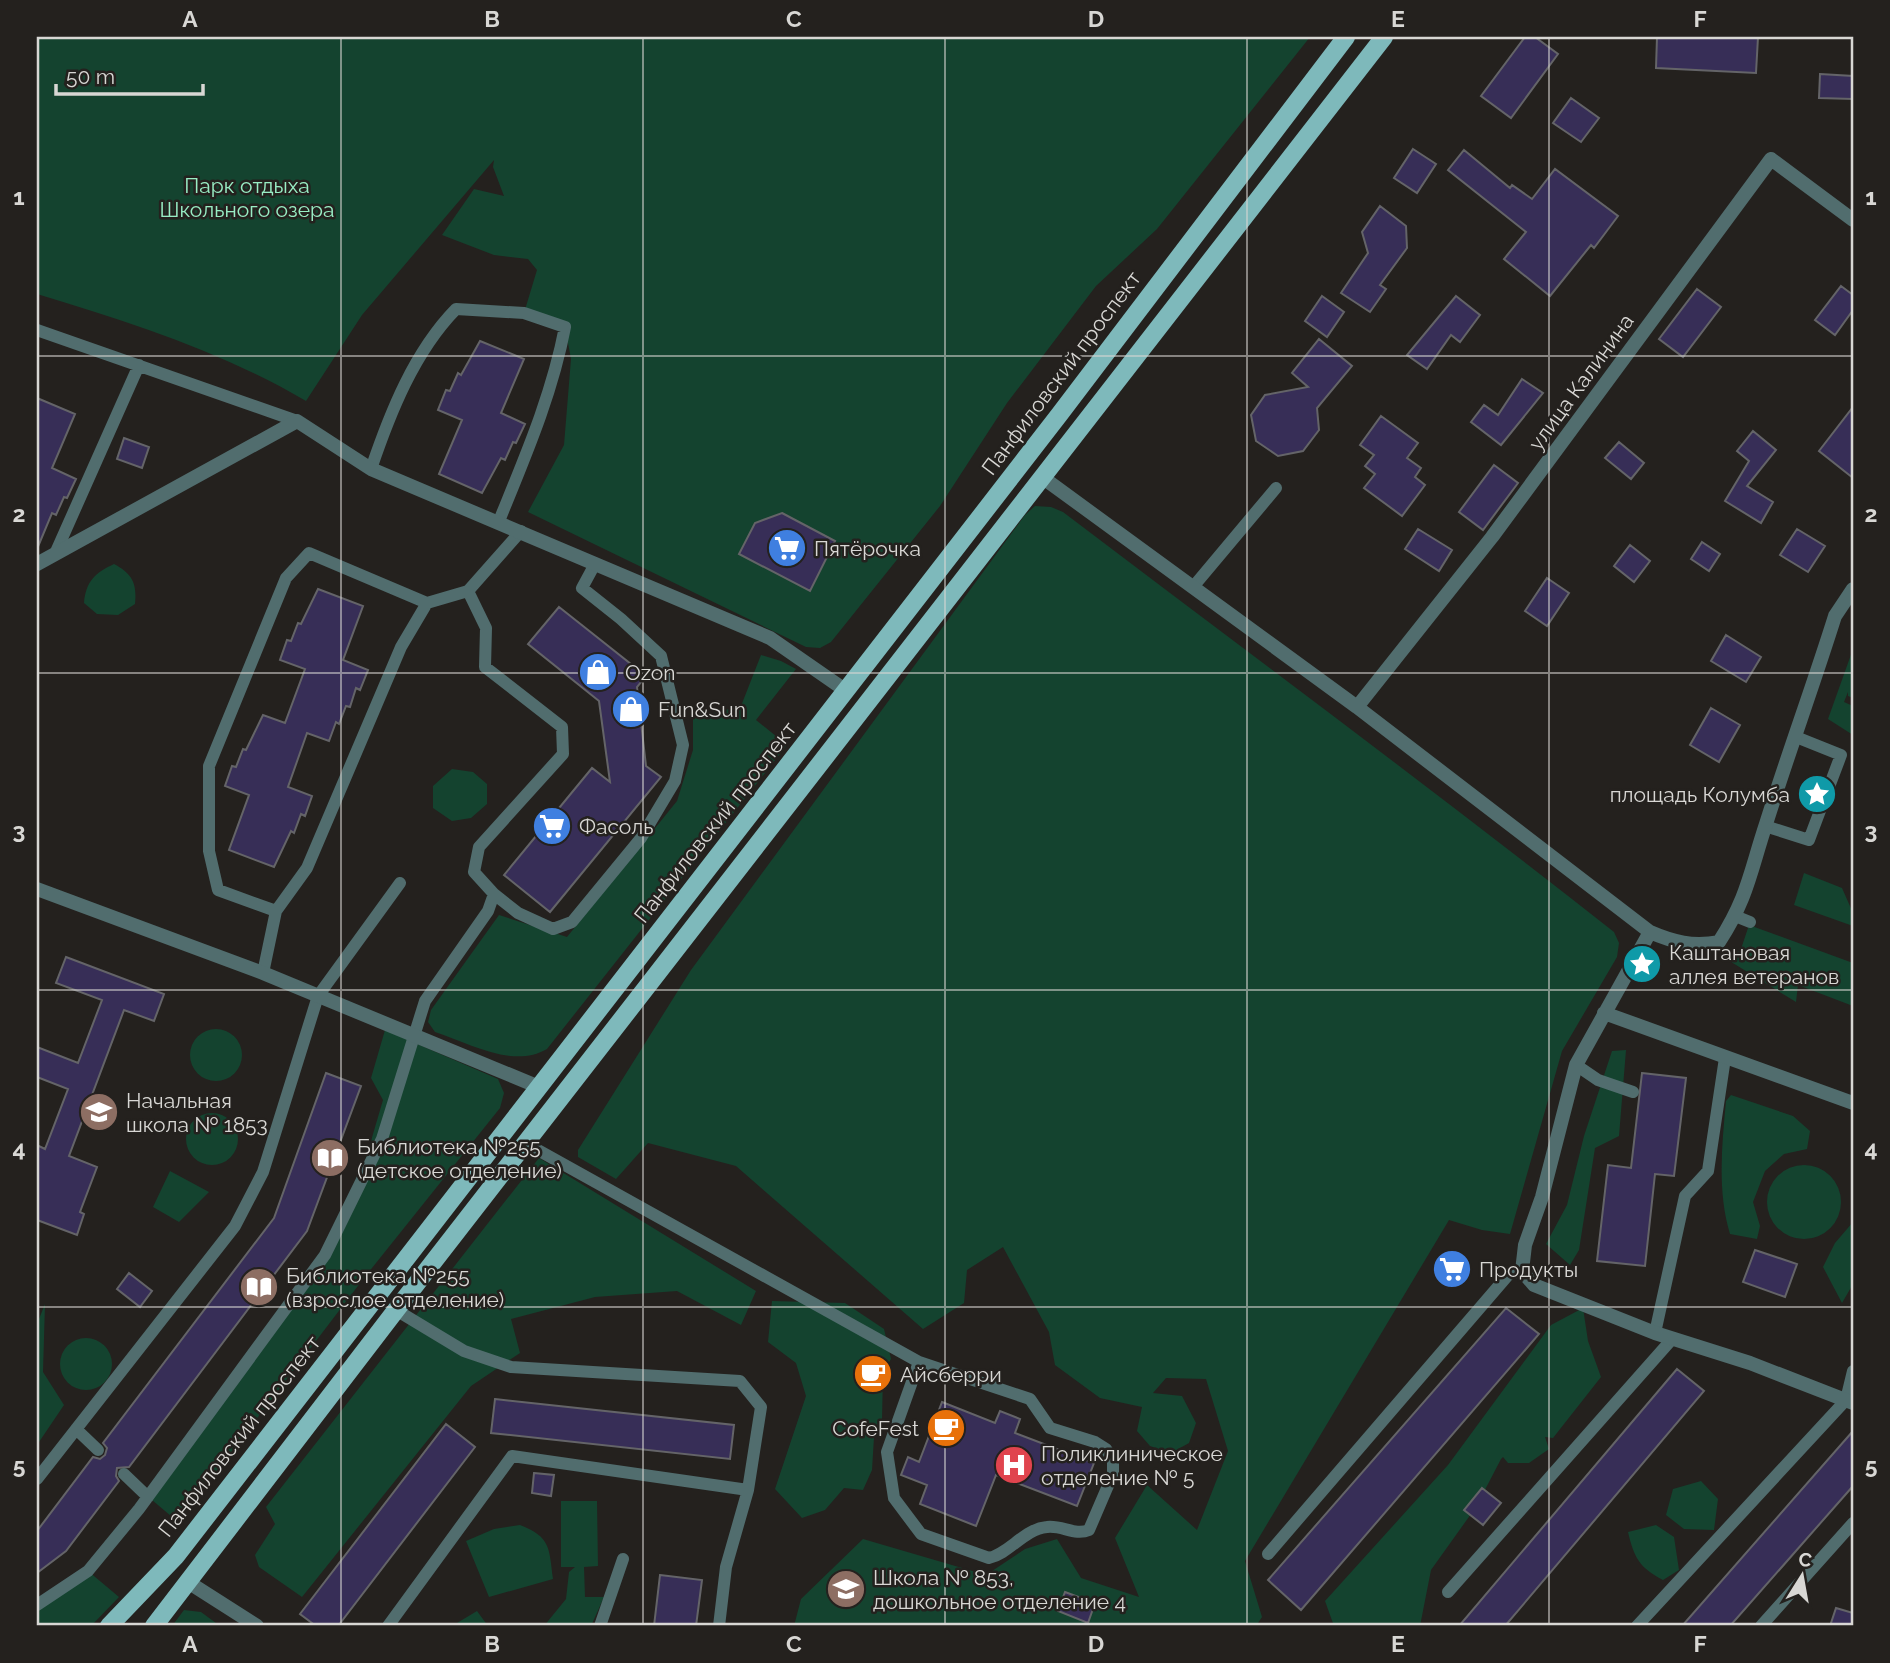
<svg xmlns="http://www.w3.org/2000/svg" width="1890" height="1663" font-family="Raleway,sans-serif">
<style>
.green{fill:#14432f}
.building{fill:#372e57;stroke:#646468;stroke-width:2}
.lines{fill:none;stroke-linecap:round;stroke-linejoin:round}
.lane{stroke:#516d6e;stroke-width:12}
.street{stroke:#516d6e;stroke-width:14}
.primary{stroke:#7eb9bb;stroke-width:18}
.grid{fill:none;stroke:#d8d7d4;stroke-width:2;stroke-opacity:0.55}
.labels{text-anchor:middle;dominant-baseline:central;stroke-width:5;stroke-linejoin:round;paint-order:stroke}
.park-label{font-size:21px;fill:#98edc4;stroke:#24211e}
.street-label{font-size:21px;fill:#d8d7d4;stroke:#24211e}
.poi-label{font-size:21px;fill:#d8d7d4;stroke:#24211e;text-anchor:start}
.neatline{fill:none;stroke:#d8d7d4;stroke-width:2.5}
.grid-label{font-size:23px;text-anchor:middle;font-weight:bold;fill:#d8d7d4}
</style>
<rect width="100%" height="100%" fill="#24211e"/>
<path class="green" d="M37,37h1273l-153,192 -61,57 -89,117 -67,103 -109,136 -11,6 -14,-1 -278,-135 36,-67 7,-86 -6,-32 -41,-14 13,-43 -9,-11 -34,-4 -52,-20 32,-46 30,7 -11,-29 1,-7 -132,155 -56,86c-83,-49 -177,-79 -269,-107z
M1035,506l16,1 12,5c184,140 370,277 551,420l5,11 -2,14 -55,94 -52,183 -28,-4 -33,-10 -204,341 17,56 -6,9h-462l7,-27 62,-60 123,36 39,-26 32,-10 24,39 58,19 -24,-59 32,-53 50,45 31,-79 -22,-72 -40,-1 -13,15 29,3 14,27 -7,20 -18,10 -21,-7 -13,-15 5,-24 -42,-9 -45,-33 -6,-33 -46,-85 -36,23 -3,33 -41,26 -187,-163 -88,-23 -32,36 -38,-22v-7l113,-180 334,-455z
M114,564c19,10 23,20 21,40l-17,11 -21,-1 -13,-11c2,-22 11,-30 30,-39z
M1853,649v49l-5,-2v-4l-4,10 9,4v29l-25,-16z
M761,655l20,6 15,8 -40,51 31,25 -240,304c-34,20 -78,-6 -112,-17l-7,-10 3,-12 68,-95 68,22 110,-136 16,-51v-32l48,-12z
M452,769l21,3 14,12v20l-16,14 -19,3 -19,-13v-22z
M1804,873l38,15 11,25v13l-59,-21z
M1749,925l104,38v43l-55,-21 -2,17 -68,-42 13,-11z
M190 1055a26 26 0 1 1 52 0a26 26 0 1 1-52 0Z
M385,1030l113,49 6,14 -4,15 -136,170 -186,244 -33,-28 203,-275 35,-119 -12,-22z
M1626,1050l-7,86 -24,12 -16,102 -9,15 -24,-21 21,-39 17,-69 28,-85z
M1731,1095l62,21 17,15 -3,18 -23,5 -19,17 -12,31 7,24 -3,13 -27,-5c-13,-43 -8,-89 -4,-133z
M186 1139a26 26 0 1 1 52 0a26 26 0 1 1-52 0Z
M539,1158l217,133 -15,34 -64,-34 -82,6 -84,22 9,34 -49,33 -169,211 -43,-30 -4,-12 20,-31 -9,-17z
M1767 1202a37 37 0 1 1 74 0a37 37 0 1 1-74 0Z
M170,1171l39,21 -30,30 -26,-15z
M1853,1222v62l-11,19 -19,-36 12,-24z
M772,1301l73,2 39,26 7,30 -8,14 -1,47 -8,17 -2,33 -9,20 -19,-2 -19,22 -23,8 -27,-29 31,-93 -10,-33 -28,-21z
M45,1304l-2,68 21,33 -27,40v-121z
M1583,1308l5,33 13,36 -48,61 -8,-1 4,12 -20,14h-21l-5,-6 -2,2 -25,48 -45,63 -11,56h-86l-9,-25 123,-136 103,-140z
M60 1364a26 26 0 1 1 52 0a26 26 0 1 1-52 0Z
M1701,1481l17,18 -4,31 -30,-1 -18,-14 7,-26z
M561,1501h36l1,65 -14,1 1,30h19l-13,29h-47l22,-27 3,-27 6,-5h-14z
M520,1525c31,12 29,23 33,54l-64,18 -23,-56 28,-12z
M1656,1525l18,12 5,33 -16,10c-23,-12 -29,-22 -35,-48z
M88,1571l31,26 -28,29h-54v-22z
M184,1610l17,2 19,14h-48z
M477,1611l11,15h-36z"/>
<path class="building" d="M1525,37h10l23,17 -47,64 -30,-22z
M1657,37h101l-2,36 -100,-5z
M1820,74l33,2v23l-34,-1z
M1571,98l28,20 -18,24 -28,-19z
M1413,149l23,15 -19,29 -23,-15z
M1464,150l46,38 2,-3 20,14 23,-30 63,47 -24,32 -3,-3 -41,51 -46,-37 22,-27 -78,-62z
M1380,206l26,20 1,22 -27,37 6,4 -16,23 -29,-19 27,-40 -6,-21z
M1841,286l12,9v15l-18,25 -20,-15z
M1697,289l24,18 -38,50 -24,-18z
M1322,296l22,16 -17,25 -22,-16z
M1456,296l24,19 -20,27 -9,-7 -24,34 -20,-14z
M1319,339l33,27 -35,42 2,22 -16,21 -25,5 -22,-15 -5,-26 14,-20 43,-8 -16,-14z
M480,341l44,18 -23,54 24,11 -9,19 -3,-1 -8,18 -4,-2 -19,35 -43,-19 23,-54 -24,-10 8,-20 4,1 8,-18 3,2z
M1522,379l21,14 -42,52 -30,-23 13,-17 14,10z
M37,398l38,16 -23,54 24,11 -9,19 -3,-1 -8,18 -4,-2 -15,36z
M1853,407v71l-34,-27z
M1381,416l37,27 -11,15 14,10 -6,9 10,8 -23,31 -38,-28 11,-14 -10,-8 9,-11 -14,-10z
M1753,431l23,19 -29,36 26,16 -12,21 -36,-22 24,-40 -12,-10z
M124,438l25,9 -7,21 -25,-9z
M1619,442l25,21 -13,16 -26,-21z
M1494,465l24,18 -35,47 -24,-18z
M782,513l53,28 -25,50 -71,-37 16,-31z
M1418,529l34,21 -13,21 -34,-22z
M1797,529l28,17 -17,26 -28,-17z
M1702,542l18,12 -11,17 -18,-12z
M1630,545l20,16 -16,21 -20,-16z
M1547,578l22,15 -22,33 -22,-15z
M318,589l45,17 -20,54 25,10 -8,20 -4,-2 -6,19 -4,-1 -7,18 -3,-2 -7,19 -22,-8 -19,54 24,9 -7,20 -4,-2 -7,19 -3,-2 -17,36 -45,-17 20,-55 -24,-9 7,-20 4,1 7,-18 3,1 17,-35 22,8 20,-54 -25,-9 7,-20 4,1 7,-18 3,1z
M559,607l87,69 -9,11 9,79 15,11 -111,135 -46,-37 88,-107 18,14 -11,-81 -71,-57z
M1726,635l35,22 -15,25 -35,-21z
M1711,708l29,17 -21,37 -29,-17z
M66,957l98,37 -10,27 -30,-11 -55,146 28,11 -17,45 4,2 -7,21 -40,-15v-75l8,4 23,-60 -31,-12v-30l41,16 24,-63 -46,-17z
M326,1073l35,13 -54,145 -178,236 -12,1 -1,8 3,5 -53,70 -29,22v-42l56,-74 7,2 5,-4 2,-7 -4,-5 171,-225z
M1642,1073l44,5 -12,98 -19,-2 -10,92 -48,-5 11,-96 23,3z
M1755,1250l42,14 -12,33 -42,-15z
M1455,1253l13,11 -21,23 -12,-11z
M129,1273l23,18 -12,16 -23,-18z
M1506,1308l33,26 -238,276 -33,-30z
M1677,1369l27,22 -199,235h-46z
M495,1399l239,26 -4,34 -239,-26z
M942,1402l53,21 5,-12 20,8 -5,14 79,30 -17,43 -81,-31 -20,51 -56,-22 7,-19 -26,-10 7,-18 11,5z
M446,1424l29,23 -137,179h-22l-16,-12z
M1853,1431v55l-123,140h-48z
M534,1473l20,2 -3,21 -19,-3z
M1482,1488l19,15 -18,22 -19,-15z
M660,1575l42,5 -6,46h-42z
M1065,1592l30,11 -7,20 -30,-12z
M1836,1608l17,5v13h-23z"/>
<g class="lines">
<path class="lane" d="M37,330l260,91
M371,469c19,-56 43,-117 85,-160l68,4 41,14c-13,68 -40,130 -66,194
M55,554l84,-189
M1193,587l83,-99
M1765,826l44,14 32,-85 -45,-18
M494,894l24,19 35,16 19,-7 69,-84 34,-57 8,-36 -22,-89 -40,-37 -39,-31 13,-24
M276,911l-58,-21 -9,-39v-85l77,-188 23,-25 118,50
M1735,916l15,6
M263,973l13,-62 31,-43 94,-221 26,-44 41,-12 53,-60
M1576,1065l22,15 35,12
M527,1144l392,218 111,37 20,29 45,14 11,7 7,11v14l-24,56c-14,6 -27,-5 -42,-3 -23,2 -37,26 -58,31l-68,-24 -27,-36 -7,-46 32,-90
M396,1310l68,41 47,16 229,14 21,26 -13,83 -22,77 -7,59
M1655,1333l30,-137 23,-25 17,-113
M76,1429l22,21
M124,1474l24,23
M37,1479l198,-253 28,-54 55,-176 82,-113
M1268,1554l241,-280 13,-3
M1448,1592l225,-254
M37,1605l51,-34 51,-62 186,-254 57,-116 43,-138 63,-90 6,-17 -20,-22 5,-25 84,-93 -1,-27 -77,-60 1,-39 -18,-37
M388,1626l124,-170 236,34
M600,1626l23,-67
M1637,1626l209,-226 7,-29
M1761,1626l92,-103"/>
<path class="street" d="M1042,477l315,230 293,225c23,10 43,15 69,10 29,-45 31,-70 47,-118 22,-70 47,-138 69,-208l18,-27
M37,564l260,-143 74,48 399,169 75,52
M1357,707l135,-170 279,-378 82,61
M37,889l226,84 276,114
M1650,932l-74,133 -34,132 -17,48 -3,26 12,14 121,48 95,30 103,40
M1604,1013l249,90
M188,1582l69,44"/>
<path class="primary" d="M109,1626l67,-70 883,-1141 287,-378
M154,1626l242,-316 988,-1273"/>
</g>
<path class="grid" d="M341,37v1589M643,37v1589M945,37v1589M1247,37v1589M1549,37v1589M37,356h1816M37,673h1816M37,990h1816M37,1307h1816"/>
<defs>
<g id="supermarket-disc" transform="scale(2.0125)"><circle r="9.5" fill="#3f7fe0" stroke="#24211e"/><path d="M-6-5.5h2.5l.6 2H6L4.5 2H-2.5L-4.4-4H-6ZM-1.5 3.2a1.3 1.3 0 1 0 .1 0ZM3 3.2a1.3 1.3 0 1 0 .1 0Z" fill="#fff"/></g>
<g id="shop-disc" transform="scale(2.0125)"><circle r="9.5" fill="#3f7fe0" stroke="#24211e"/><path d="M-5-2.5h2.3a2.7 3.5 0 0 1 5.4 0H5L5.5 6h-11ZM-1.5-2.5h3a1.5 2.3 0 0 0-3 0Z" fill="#fff"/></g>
<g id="sight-disc" transform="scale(2.0125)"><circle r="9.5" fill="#0f9aa8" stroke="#24211e"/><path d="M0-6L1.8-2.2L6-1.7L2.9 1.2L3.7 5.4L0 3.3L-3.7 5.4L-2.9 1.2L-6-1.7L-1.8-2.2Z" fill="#fff"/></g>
<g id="school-disc" transform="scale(2.0125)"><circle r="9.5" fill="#8d6e63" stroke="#24211e"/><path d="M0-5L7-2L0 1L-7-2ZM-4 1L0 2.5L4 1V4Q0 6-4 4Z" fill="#fff"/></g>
<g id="library-disc" transform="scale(2.0125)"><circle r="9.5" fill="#8d6e63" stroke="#24211e"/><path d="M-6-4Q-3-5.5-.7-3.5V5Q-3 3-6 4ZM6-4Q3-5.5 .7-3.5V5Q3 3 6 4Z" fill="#fff"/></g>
<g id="cafe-disc" transform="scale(2.0125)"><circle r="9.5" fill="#e8710a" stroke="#24211e"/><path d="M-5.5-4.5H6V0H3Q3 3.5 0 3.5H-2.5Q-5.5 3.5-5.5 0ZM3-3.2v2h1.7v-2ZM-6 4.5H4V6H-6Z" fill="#fff"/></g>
<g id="hospital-disc" transform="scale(2.0125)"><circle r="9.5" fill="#e0444e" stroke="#24211e"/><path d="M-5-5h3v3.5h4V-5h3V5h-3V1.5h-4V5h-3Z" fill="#fff"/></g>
</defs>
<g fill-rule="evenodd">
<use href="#supermarket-disc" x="787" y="548"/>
<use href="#shop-disc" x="598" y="672"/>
<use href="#shop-disc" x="631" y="709"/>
<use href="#sight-disc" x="1817" y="794"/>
<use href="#supermarket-disc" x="552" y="826"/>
<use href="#sight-disc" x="1642" y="964"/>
<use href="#school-disc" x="99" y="1112"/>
<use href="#library-disc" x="330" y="1158"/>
<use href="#supermarket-disc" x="1452" y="1269"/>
<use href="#library-disc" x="259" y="1287"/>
<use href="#cafe-disc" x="873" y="1374"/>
<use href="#cafe-disc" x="946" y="1428"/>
<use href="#hospital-disc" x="1014" y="1465"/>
<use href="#school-disc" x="846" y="1589"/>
</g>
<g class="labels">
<g class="park-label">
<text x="247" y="185">Парк отдыха<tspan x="247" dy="24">Школьного озера</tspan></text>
</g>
<g class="street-label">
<text transform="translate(1061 373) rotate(-53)">Панфиловский проспект</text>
<text transform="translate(1581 382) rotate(-54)">улица Калинина</text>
<text transform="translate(715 822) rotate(-52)">Панфиловский проспект</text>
<text transform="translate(239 1436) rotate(-52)">Панфиловский проспект</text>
</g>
<g class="poi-label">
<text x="814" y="548">Пятёрочка</text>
<text x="625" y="672">Ozon</text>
<text x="658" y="709">Fun&amp;Sun</text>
<text x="1790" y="794" text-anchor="end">площадь Колумба</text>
<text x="579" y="826">Фасоль</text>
<text x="1669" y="952">Каштановая<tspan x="1669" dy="24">аллея ветеранов</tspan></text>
<text x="126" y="1100">Начальная<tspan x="126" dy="24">школа № 1853</tspan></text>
<text x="357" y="1146">Библиотека №255<tspan x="357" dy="24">(детское отделение)</tspan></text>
<text x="1479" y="1269">Продукты</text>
<text x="286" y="1275">Библиотека №255<tspan x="286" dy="24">(взрослое отделение)</tspan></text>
<text x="900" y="1374">Айсберри</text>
<text x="919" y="1428" text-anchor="end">CofeFest</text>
<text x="1041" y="1453">Поликлиническое<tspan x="1041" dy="24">отделение № 5</tspan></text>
<text x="873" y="1577">Школа № 853,<tspan x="873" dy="24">дошкольное отделение 4</tspan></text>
</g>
</g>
<rect width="1890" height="1663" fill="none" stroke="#24211e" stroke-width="77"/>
<g transform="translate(1802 1576) rotate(11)" stroke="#24211e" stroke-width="5" paint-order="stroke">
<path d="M0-5L12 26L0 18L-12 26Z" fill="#d8d7d4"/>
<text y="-10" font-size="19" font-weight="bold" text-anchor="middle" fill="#d8d7d4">С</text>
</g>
<path d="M56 84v10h147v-10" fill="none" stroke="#d8d7d4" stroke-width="3.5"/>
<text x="66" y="84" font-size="21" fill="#d8d7d4" stroke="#24211e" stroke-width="5" paint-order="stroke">50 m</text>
<rect x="38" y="38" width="1814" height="1586" class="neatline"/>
<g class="grid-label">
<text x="190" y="27">A</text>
<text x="492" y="27">B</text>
<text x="794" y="27">C</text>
<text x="1096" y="27">D</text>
<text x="1398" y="27">E</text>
<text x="1700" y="27">F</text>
<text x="19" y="205">1</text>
<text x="1871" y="205">1</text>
<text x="19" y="522">2</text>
<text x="1871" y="522">2</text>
<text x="19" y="839">3</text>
<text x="1871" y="839">3</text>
<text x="19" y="1157">4</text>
<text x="1871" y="1157">4</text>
<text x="19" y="1474">5</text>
<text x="1871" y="1474">5</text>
<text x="190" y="1652">A</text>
<text x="492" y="1652">B</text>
<text x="794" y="1652">C</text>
<text x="1096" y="1652">D</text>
<text x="1398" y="1652">E</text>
<text x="1700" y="1652">F</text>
</g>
</svg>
